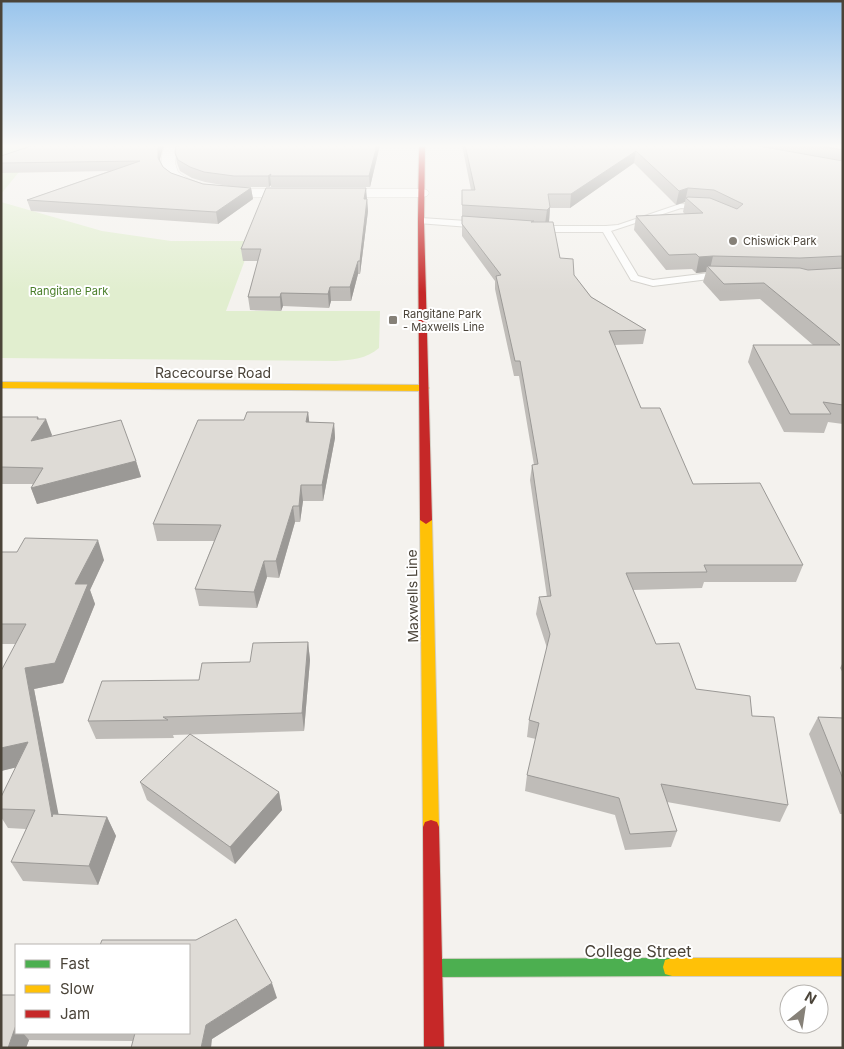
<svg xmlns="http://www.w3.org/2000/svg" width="844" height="1049" font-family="Inter,sans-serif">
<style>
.green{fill:#e1eecf}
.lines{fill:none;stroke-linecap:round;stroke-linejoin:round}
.lane-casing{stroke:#d2d0cb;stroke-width:2}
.street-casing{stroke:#d2d0cb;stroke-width:1}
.fast-casing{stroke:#d3cfc5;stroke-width:2}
.slow-casing{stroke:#d3cfc5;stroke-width:2}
.jam-casing{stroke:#d3cfc5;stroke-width:2}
.lane{fill:#fdfdfc;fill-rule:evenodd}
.street{fill:#fdfdfc;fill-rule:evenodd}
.fast{fill:#4caf50;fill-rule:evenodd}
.slow{fill:#ffc107;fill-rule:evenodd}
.jam{fill:#c62828;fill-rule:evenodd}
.wall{fill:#bfbcb8}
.shaded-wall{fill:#9b9996}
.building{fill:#dedbd6;stroke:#9b9996}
.poi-dot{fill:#868178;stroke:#fff;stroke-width:2}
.labels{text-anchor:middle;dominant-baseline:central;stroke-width:4;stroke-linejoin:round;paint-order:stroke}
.far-poi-label{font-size:11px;fill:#4b4439;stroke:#fff;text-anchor:start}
.far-park-label{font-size:11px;fill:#4a7f2a;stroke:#fff}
.street-label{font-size:14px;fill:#4b4439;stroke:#fff}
.near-street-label{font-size:16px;fill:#4b4439;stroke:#fff}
</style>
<rect width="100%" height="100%" fill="#f4f2ee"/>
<path class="green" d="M1,145h40l-40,49z
M1,202l101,29 69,10h81l-26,70h154l-1,37c-13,11 -27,12 -43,13l-335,-3z"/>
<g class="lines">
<g class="lane-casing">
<path id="lane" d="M680,204l23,1 4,2 -4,2 -22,-1 -70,23 27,45 15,4 56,-7 19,2v4h-19l-56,7 -22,-6 -28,-48h-68l-4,-3 4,-3h71l12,-1z
M421,218l61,4 4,3 -4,3 -64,-5v-4z"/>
</g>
<g class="street-casing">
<path id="street" d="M165,145h12l-2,18 3,9c16,13 37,14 57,17h187l5,1 2,3 -2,3 -5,1h-187c-21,-2 -65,-6 -73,-29 -2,-7 1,-16 3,-23z"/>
</g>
<g class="fast-casing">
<path id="fast" d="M672,958l7,2 2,7 -2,7 -7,2 -239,1 -7,-2 -2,-7 2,-7 7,-2z"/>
</g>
<g class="slow-casing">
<path id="slow" d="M1,382l423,3 5,3 -5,3 -423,-3z
M426,516l6,4 7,307 -2,5 -6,2 -6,-2 -2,-5 -3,-307z
M672,958h171v18h-171l-7,-2 -2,-7 2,-7z"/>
</g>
<g class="jam-casing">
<path id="jam" d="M419,145h6l-1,76 8,299 -6,4 -6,-4 -2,-299z
M431,820l6,2 2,5 5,221h-20l-1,-221 2,-5z"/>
</g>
<use href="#lane" class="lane"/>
<use href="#street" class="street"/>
<use href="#fast" class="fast"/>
<use href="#slow" class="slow"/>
<use href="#jam" class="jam"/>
</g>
<path class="wall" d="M176,145h204l-10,42h-99v-2l-2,2h-27l9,1 2,11 -35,25 -187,-13 -4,-11 82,-29 -108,2v-17l159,3 3,8 8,6 32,11 25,2 -23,-4 -13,-4 -12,-7 -3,-8 -2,-10z
M462,145h381v279l-15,-2 -4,11 -40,-1 -36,-70 5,-17h60l-53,-46 -40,2 -17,-19 3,-10 -10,1 -4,-4 -26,1 -32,-40 2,-14 49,-2 -2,-2 2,-10 -9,3 -42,-42 -64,45h-20l-1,14 11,36 31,39 55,33 -3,14 -29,1 27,63 52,76 110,81 -7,17h-92l-2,6 -69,2 23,54 40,45 56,27 36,89 -8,17 -113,-20 10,29 -6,16 -46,3 -10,-35 -90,-24 2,-16 9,-36 -9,-2 2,-17 18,-72 -11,-34 3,-17h8l-17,-117 2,-15h2l-15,-89h-5l-19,-87v-8l-33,-45v-46h9z
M367,199l1,12 -8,63h-2l-7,27h-20l-2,7 -46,-2 -2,5 -31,-1 -2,-13 10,-36h-15l-2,-12z
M308,412l1,10 25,1 1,15 -12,63h-20l-3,21h-5l-16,56 -12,-1 -10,31 -58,-2 -4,-17 19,-48h-57l-4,-17z
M1,417l37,2 14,16 -2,2 86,24 5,16 -104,27 -6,-16 2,-4h-32z
M1,552l103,8 -14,30 5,14 -32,79 -29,6 24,126 49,2 9,19 -18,49 -75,-4 -12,-19 15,-33 -18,-1 -7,-11v-20l15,-30 -15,4v-100l15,-27h-15z
M308,642l2,18 -6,71 -131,4 1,3 -78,1 -8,-18 111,-41z
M843,662v11l-3,-5z
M818,717l25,1v96h-3l-31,-80z
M140,782l139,10 3,18 -47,54 -88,-64z
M277,998l-65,41 -79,2 -104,-1 -3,8h-25l15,-15h173z"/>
<path class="shaded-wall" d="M159,145h5l-4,14v9l-2,-10v-9z
M377,145h3l-10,42 -1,-11z
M636,151l-2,12 -64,45 1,-14z
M271,174l-1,2 1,9 -2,2 -1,-11z
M251,188l2,11 -35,25 -2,-12z
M366,188l1,11h-3z
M688,188l-3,14 -9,3 3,-14z
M367,199l1,12 -8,63v-13z
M550,207l-1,15 -4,2 2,-14z
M713,256l-3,13 -3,-3 -1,6 -10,1 3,-16z
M358,261v13l-7,27 -1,-14z
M330,287l1,14 -2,7 -1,-14z
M281,293l2,13 -2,5 -1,-14z
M308,412l2,16 -4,-6z
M38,417l3,9 5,-7 6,16 -15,23 -6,-17z
M334,423l1,15 -12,63 -1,-16z
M136,461l5,16 -104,27 -6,-16z
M301,485l2,16 -3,21 -1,-16z
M293,506l2,16 -16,56 -3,-17z
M98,540l6,20 -14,30 5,14 -32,79 -29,6 29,148 -11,-20 -27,-149 50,-84z
M264,561l3,16 -10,31 -3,-16z
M308,642l2,18 -6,71 -2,-18z
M28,742l11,20 -38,9v-23z
M279,792l3,18 -47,54 -5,-17z
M107,817l9,19 -18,49 -9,-19z
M272,983l5,15 -65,41 -1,9h-10l5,-23z
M16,1025v8h7l6,7 -3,8h-18z"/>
<path class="building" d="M34,145h125l-1,4v9l5,9 8,6 32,11 48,4 -35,24 -189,-12 113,-39 -139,2v-7z
M176,145h201l-8,31h-99l1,-2 -3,2h-34l-30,-4 -14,-5 -12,-7 -3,-7z
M465,145h288l90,16v95l-43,2 -87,-2 -14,1 -3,-3 -27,1 -33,-39 67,-3 -17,-15 2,-1 22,1 27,11 6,-5 -29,-14 -26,-2 -9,3 -43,-40 -65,43h-23l2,13 -3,3 -85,-5v-15h13z
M815,145h28v5z
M266,188h100l-2,11h3l-7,62h-2l-8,26h-20l-2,7 -47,-1 -1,4h-32l13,-48h-20z
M462,216l72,5 -3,1h22l7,36 13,1 1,16 17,22 55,33 -37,1 32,77h19l33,76 67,-1 43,82h-99l3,7 -81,1 30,71 23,-1 17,46 54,7 2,20 22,1 14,88 -127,-21 16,47 -47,3 -11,-36 -92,-23 12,-52 -10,-3 21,-86 -11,-37 12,-1 -19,-131 6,-1 -18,-103h-5l-19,-85 5,-1 -39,-51z
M707,266l93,2 8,2 35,-2v137l-20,-3 8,12h-41l-37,-69h87l-76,-62 -40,1z
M247,412h61l-2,10 28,1 -12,62h-21l-2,21h-6l-17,55h-12l-10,31 -59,-3 26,-64 -68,-1 45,-104h46z
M1,417h37l-1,2h9l-15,22 90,-21 15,41 -105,27 12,-20 -42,-1z
M25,538l73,2 -23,44h13l-33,79 -30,5 27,149 1,-3 54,3 -18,49 -78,-4 24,-52 -34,-1v-12l27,-55 -27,6v-77l25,-47h-25v-72h16z
M308,642l-6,71 -139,4 5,3 -80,1 14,-40 97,-1 3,-17 48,-1 3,-19z
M818,717l25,1v61z
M190,734l89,58 -49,55 -90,-65z
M236,919l36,64 -66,42 -5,23h-70l4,-15h54v-88h-89l2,-5h94z
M1,995h15v30l-8,23h-7z"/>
<linearGradient id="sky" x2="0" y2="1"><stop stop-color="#98c4ec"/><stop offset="0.5" stop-color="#faf9f7"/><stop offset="1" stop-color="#faf9f7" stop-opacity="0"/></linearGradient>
<rect width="844" height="292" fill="url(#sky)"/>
<g class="poi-dot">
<circle cx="733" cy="241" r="5"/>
<rect x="388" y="315" width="10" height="10" rx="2.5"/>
</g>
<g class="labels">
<g class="far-poi-label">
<text x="743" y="241">Chiswick Park</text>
<text x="403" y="314">Rangitāne Park<tspan x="403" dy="13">- Maxwells Line</tspan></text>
</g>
<g class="far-park-label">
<text x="69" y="291">Rangitane Park</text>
</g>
<g class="street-label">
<text x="213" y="372">Racecourse Road</text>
<text transform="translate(412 596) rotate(-91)">Maxwells Line</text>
</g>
<g class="near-street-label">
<text x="638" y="951">College Street</text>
</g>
</g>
<rect width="844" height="1049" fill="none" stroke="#4b4439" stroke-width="5"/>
<rect x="15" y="944" width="175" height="90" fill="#ffffff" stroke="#b7b4b0"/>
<rect x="25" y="960" width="25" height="8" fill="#4caf50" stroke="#b7b4b0"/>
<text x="60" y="969" font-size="15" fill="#4b4439">Fast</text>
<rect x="25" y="985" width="25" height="8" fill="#ffc107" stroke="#b7b4b0"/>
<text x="60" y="994" font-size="15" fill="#4b4439">Slow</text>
<rect x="25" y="1010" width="25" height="8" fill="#c62828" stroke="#b7b4b0"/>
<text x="60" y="1019" font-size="15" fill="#4b4439">Jam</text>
<g transform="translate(804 1009) rotate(30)"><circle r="24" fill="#ffffff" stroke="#b7b4b0"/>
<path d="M0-4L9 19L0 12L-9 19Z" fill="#868178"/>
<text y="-8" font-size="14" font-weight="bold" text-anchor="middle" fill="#4b4439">N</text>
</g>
</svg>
